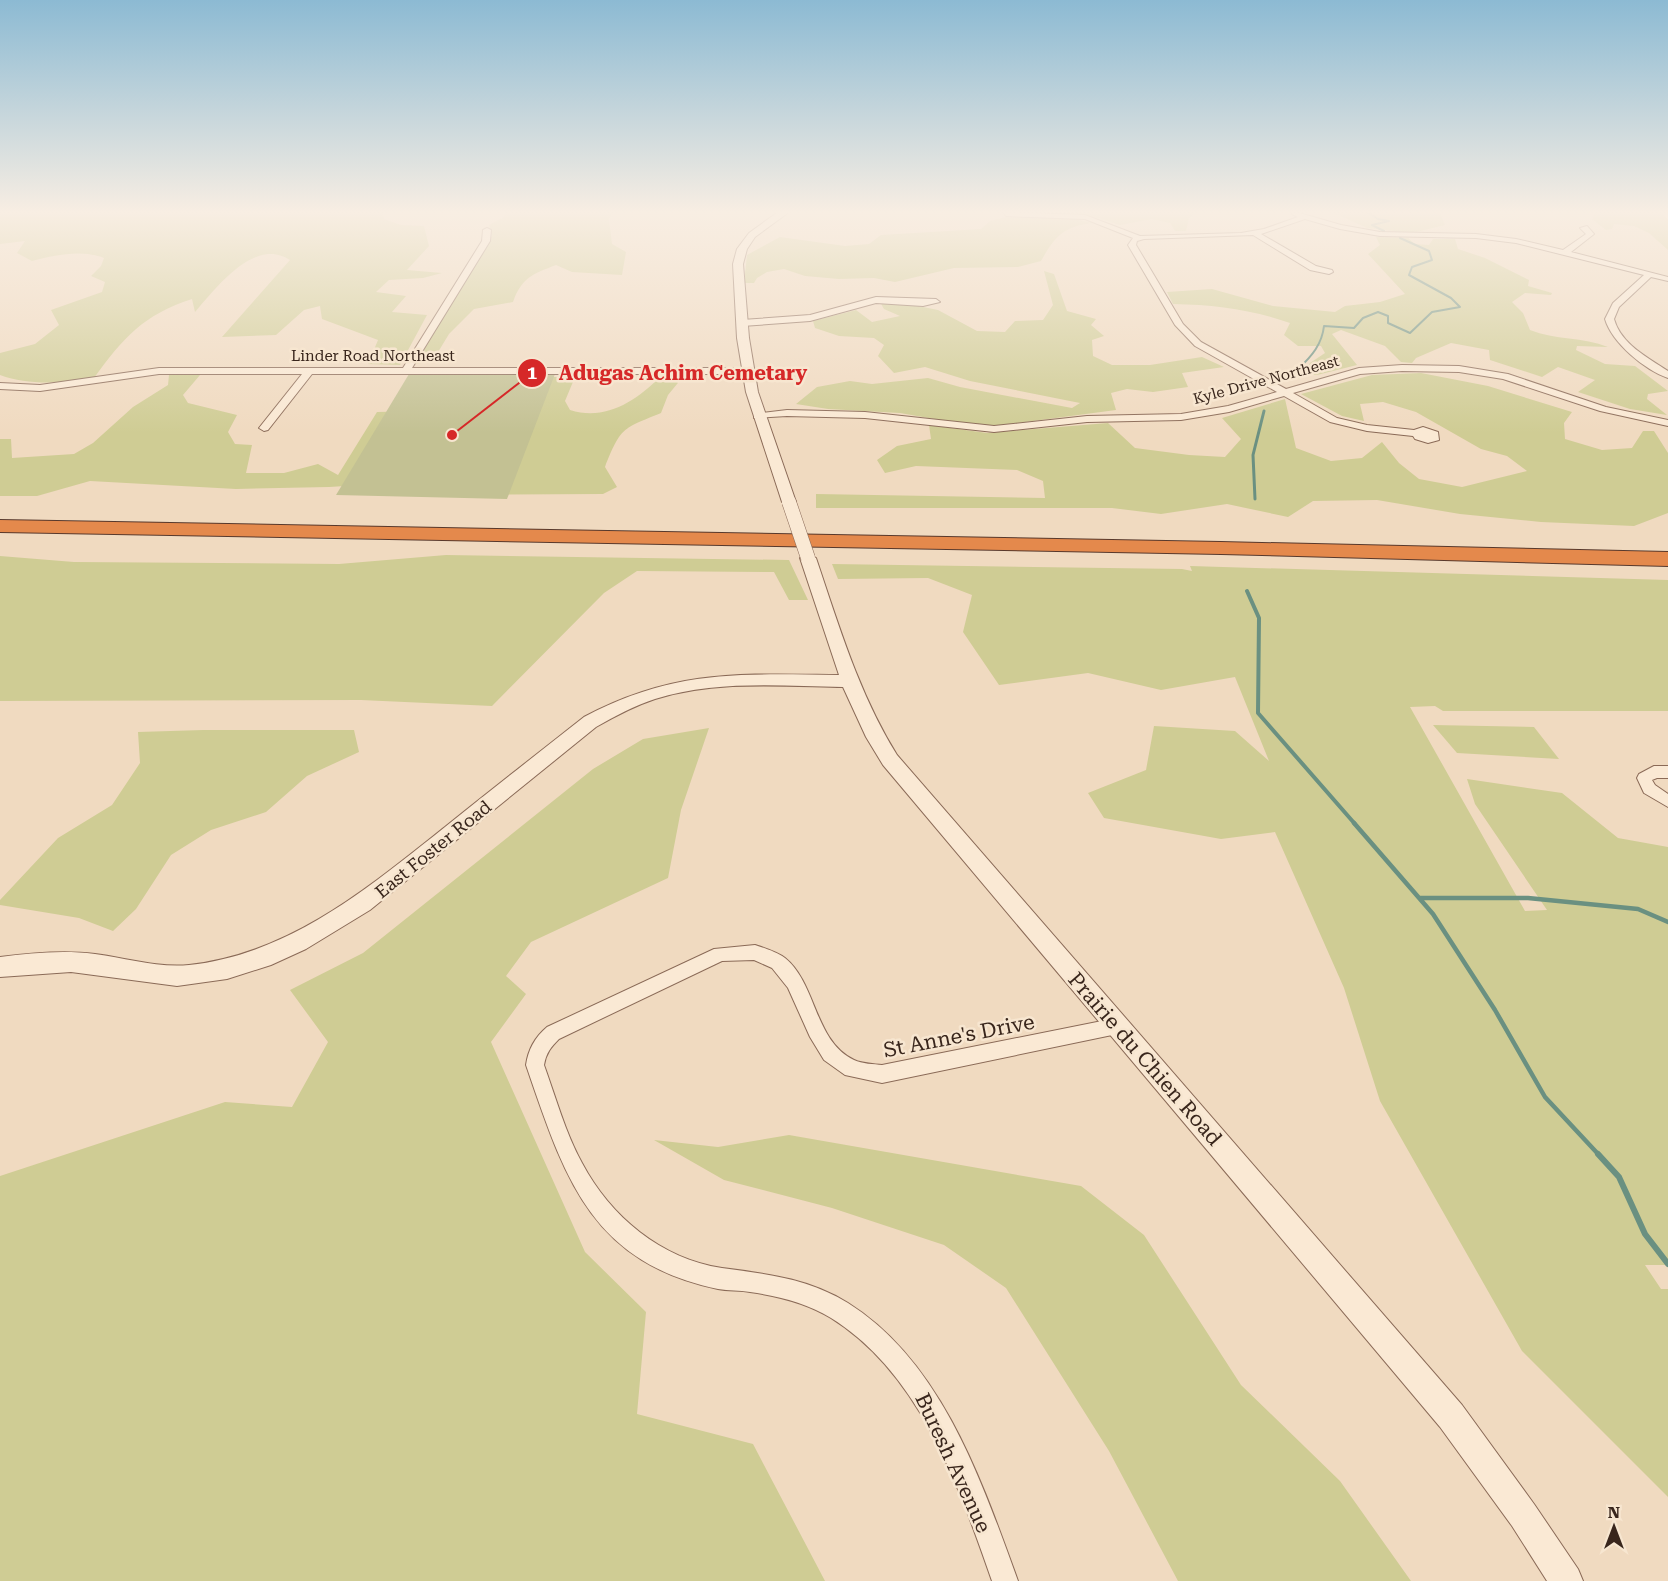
<svg xmlns="http://www.w3.org/2000/svg" width="1668" height="1581" font-family="'Roboto Serif',serif">
<style>
.green{fill:#cfcc94}
.cemetery{fill:#c3c193}
.lines{fill:none;stroke-linecap:round;stroke-linejoin:round}
.stream-far4{stroke:#6a9081;stroke-width:2}
.stream-far3{stroke:#6a9081;stroke-width:3}
.stream-far2{stroke:#6a9081;stroke-width:4}
.stream-far1{stroke:#6a9081;stroke-width:4.5}
.stream{stroke:#6a9081;stroke-width:6}
.minor-casing{stroke:#8a6a57;stroke-width:2}
.tertiary-casing{stroke:#8a6a57;stroke-width:2}
.motorway-casing{stroke:#58392c;stroke-width:2}
.minor{fill:#fae9d4;fill-rule:evenodd}
.tertiary{fill:#fae9d4;fill-rule:evenodd}
.motorway{fill:#e4894c;fill-rule:evenodd}
.tertiary-bridge-casing{stroke:#8a6a57;stroke-width:15;stroke-linecap:butt}
.tertiary-bridge{stroke:#fae9d4;stroke-width:14}
.labels{text-anchor:middle;dominant-baseline:central;stroke-width:5;stroke-linejoin:round;paint-order:stroke}
.far-street-label{font-size:15px;fill:#39261c;stroke:#f7e6d0}
.street-label{font-size:18px;fill:#39261c;stroke:#f7e6d0}
.near-street-label{font-size:21px;fill:#39261c;stroke:#f7e6d0}
.leader{fill:none;stroke:#d62828;stroke-width:2}
.callout-dot{fill:#d62828;stroke:#f7e6d0;stroke-width:2}
.mark-label{font-size:18px;text-anchor:middle;font-weight:bold;fill:#fff}
.callout-label{font-size:20px;text-anchor:middle;font-weight:bold;fill:#d62828;stroke:#f7e6d0;stroke-width:5;stroke-linejoin:round;paint-order:stroke}
</style>
<rect width="100%" height="100%" fill="#f0dac0"/>
<path class="green" d="M0,212h383l1,7 17,6 23,1 5,20 -22,24 35,3 -19,5 -34,2 -13,12 30,4 -14,16 35,3 -27,50 -32,-1 10,-24 -56,-21 -2,-13 -16,4 -28,25 -54,2 68,-77c-36,-23 -73,27 -95,52l-3,-13c-49,16 -69,39 -98,79 -31,5 -64,8 -94,-3v-22l35,-9 24,-19 -8,-15 51,-18 3,-10 -14,-6 10,-10 3,-8c-23,-9 -48,-3 -72,3l-15,-8 8,-12 -25,3z
M507,212h106l-4,7 3,25 14,8 -4,23 -50,-3 -16,-7c-23,9 -34,12 -43,37l-39,7 -25,25 -17,28 -17,2 77,-128 -3,-11 15,-8z
M1020,212h176l-7,6 -3,13h-11l-5,-8 -18,-4 -32,6 -35,-11h-63z
M1332,212l108,1 5,12 -33,8 -45,-5z
M1595,212h73l-5,3 5,4v31l-19,-17 -15,-7 -20,-2 -2,5 -6,1 -14,-11z
M1006,217l69,2 17,4c-29,4 -37,13 -51,38l-23,6 -64,1 -59,14 -21,-4 -35,1 -34,-3 -21,-7 -17,3 -10,6 -3,5h-10l3,-28 33,-18 65,9 24,-2 12,-9 100,-6 9,-8z
M1376,237l32,1 7,6 14,1 4,-6h22l3,10 27,9 44,22 -1,6 24,7 -1,2 -26,-2 -13,9 11,11 7,17c25,10 53,7 78,17l-31,-1 -1,4 29,14 30,2 33,25 -20,3 -1,5 20,16 -37,-6 -52,-17 17,-12 -37,-13 -16,10 -52,-17 -1,-10 -38,-7 -35,15 -4,5 -11,-1 -16,-16 -44,-16 -9,4 25,31 -40,10h-15l8,-12 15,-10 -4,-7h-23l-14,-11 6,-12c-41,-14 -74,-18 -117,-19l-6,-12 45,-3 61,17 62,6 10,-6 35,-4 25,-8 -37,-40 12,-9z
M1044,271l10,3 13,37 29,8 -5,6 13,11 -12,4 1,16 19,9h38l52,-8 22,10 -42,6 6,14 -35,5 -26,-3 -16,4 5,17 -121,16 -38,-3 -57,-10 -72,-4 -32,-5 21,-17 33,-6 22,3 56,-6 32,9 112,21 8,-5 -110,-22 -45,-14 -31,6 -16,-17 6,-11 -10,-7 -35,-2 -24,-8 -2,-7 43,-11 16,12 28,-6 -16,-7 -4,-7 23,1 35,7 39,21 28,1 10,-11 28,-1 10,-15z
M1421,373l67,13 84,26 -8,11 1,16 37,11 30,-2 11,-17h11l14,22v60l-34,13 -93,-4 -81,-8 -83,-14 -64,1 -25,16 -61,-13 -66,10 -49,-6h-296v-14l229,4 -2,-17 -26,-11 -101,-4 -31,7 -8,-13 20,-14 34,-7 -2,-14 58,8 121,-10 27,25 54,7 36,2 16,-18 -19,-21 63,-19 11,49 35,13 31,-3 20,-16 17,21 20,16 43,8 65,-16 -20,-15 -26,-7 -65,-37 -33,-10 -23,2 4,17 -22,-5 -41,-22 71,-19z
M169,375h31l-17,20 5,8 49,12 -9,17 7,12 17,1 -6,28h38l34,-9 20,11 39,-63 43,-1 95,-34h60l-10,24 5,9c35,11 65,-8 90,-33l22,1 -14,17 -7,18c-39,16 -40,14 -56,54l12,20 -14,7 -155,1 -55,-12 -64,4 -93,2 -146,-8 -53,15h-37v-57h11l1,19 62,-4 19,-11 40,-36 35,-22z
M446,555l343,5 19,40h-19l-15,-28 -137,-1 -33,22 -112,113 -131,-6 -361,1v-145l74,6 265,2z
M832,564l350,5 10,2 -2,-5 478,14v131h-225l-8,-5 -25,1 115,204 22,-1 -72,-106 -8,-25 95,14 56,45 50,9v418h-23l16,24h7v208l-146,-146 -142,-250 -36,-113 -69,-156 -54,7 -117,-21 -16,-25 58,-23 8,-44 81,5 34,30 -34,-84 -74,13 -73,-17 -89,12 -36,-53 9,-37 -44,-17 -90,1z
M1433,725l101,2 25,32 -102,-6z
M709,728l-28,82 -13,68 -137,64 -25,34 20,18 -35,48 94,210 61,60 -9,102 116,30 72,137h-825v-405l225,-74 67,5 36,-65 -38,-52 73,-37 230,-184 50,-30z
M203,730h151l5,22 -52,24 -41,36 -55,18 -40,25 -35,54 -23,22 -34,-13 -79,-13v-5l58,-62 54,-33 28,-42 -2,-31z
M789,1135l292,51 63,49 97,150 99,96 71,100h-233l-69,-130 -103,-163 -62,-43 -112,-37 -108,-28 -70,-40 64,7z"/>
<path class="cemetery" d="M409,374h146l-48,125 -171,-4z"/>
<g class="lines">
<path class="stream-far4" d="M1367,212l11,7 11,2 -17,4 12,6
M1299,368c13,-12 23,-24 25,-42l30,2 9,-10 15,-6 10,4v7l22,10 22,-21 28,-5 -9,-9 -42,-23 3,-8 20,-7 -3,-9 -29,-13"/>
<path class="stream-far3" d="M1284,380l16,-14
M1255,499l-2,-44 11,-44"/>
<path class="stream-far2" d="M1247,591l12,27 -1,95 97,111"/>
<path class="stream-far1" d="M1354,823l79,91 62,96 50,87 54,58
M1420,898h108l110,11 30,13"/>
<path class="stream" d="M1598,1154l21,23 26,57 23,30"/>
<g class="minor-casing">
<path id="minor" d="M1003,212l82,3 55,21 101,-3 23,-4 34,-12 -6,-3 4,-2 45,13 39,7 96,2 40,5 47,11 23,-16 -6,-6 7,-2 7,8 -23,18 97,25v4l-17,-4 -32,30 -5,12c7,25 33,38 54,52v7c-23,-8 -56,-35 -63,-59l8,-16 31,-28 -128,-32 -40,-5 -96,-2 -40,-7 -35,-10 -44,15 55,32 16,4 1,2 -4,2 -19,-4 -57,-35 -109,4 -7,2 -1,4 47,79 18,18 85,47 73,-21 43,-3 57,1 49,8 98,33 62,13v6l-68,-15 -97,-32 -44,-7 -57,-1 -42,3 -67,19 44,25 30,7 47,5 9,-3 15,5 1,8 -11,3 -13,-4 -2,-3 -46,-5 -37,-9 -46,-26 -55,16 -48,8 -94,2 -93,10 -129,-14 -78,-2 -33,2v-4l33,-4 78,2 129,14 93,-10 94,-2 47,-8 49,-14 -82,-46 -20,-21 -47,-80 5,-7 -48,-19 -79,-3z
M487,228l4,2 -1,11 -78,127h335l5,3 -5,3h-435l-44,56 -4,1 -5,-3 43,-54h-143l-119,17 -40,-2v-6l40,2 119,-17h244l79,-127 1,-11z
M876,297l60,2 4,3 -17,4 -47,-3 -66,18 -68,5 -4,-3 4,-3 68,-5z
M1654,766h14v12h-11l-5,2 3,5 13,9v13l-24,-14 -7,-15 2,-4z
M755,945c9,3 22,7 30,13 32,26 29,83 69,102 8,4 20,4 28,5l235,-47 6,2 3,6 -3,6 -6,2 -235,49 -37,-8 -21,-15 -14,-23 -22,-49 -16,-20 -18,-8 -32,1 -163,78c-8,8 -13,14 -15,26 12,33 21,67 38,98 28,53 79,96 140,105 44,6 86,10 126,35 94,59 134,179 170,278h-26c-33,-94 -71,-207 -161,-263 -24,-15 -53,-22 -81,-26 -11,-2 -21,-1 -32,-3 -129,-27 -154,-114 -192,-224 2,-15 9,-28 21,-38l167,-78z"/>
</g>
<g class="tertiary-casing">
<path id="tertiary" d="M778,212h11l-34,25 -8,12 -4,15 6,74 9,54 38,110 -7,4 -7,-4 -36,-110 -9,-54 -4,-74 4,-15 12,-16z
M808,553l8,5c23,68 43,136 81,197l565,650 72,99 44,65 5,12h-36l-35,-55 -72,-99 -557,-662 -17,-28 -23,-50c-62,-1 -128,-7 -188,12 -21,7 -40,17 -59,28l-226,183 -64,39 -35,16 -44,14 -50,7 -106,-14 -71,5v-20c31,-4 63,-7 95,-3 31,4 62,14 94,11 101,-11 179,-77 256,-138 46,-37 92,-73 139,-110 90,-48 156,-43 255,-42l-39,-117z"/>
</g>
<g class="motorway-casing">
<path id="motorway" d="M0,520l1221,22 447,10v14l-447,-12 -1221,-22z"/>
</g>
<use href="#minor" class="minor"/>
<use href="#tertiary" class="tertiary"/>
<use href="#motorway" class="motorway"/>
<g class="tertiary-bridge-casing">
<path id="tertiary-bridge" d="M789,502l19,56"/>
</g>
<use href="#tertiary-bridge" class="tertiary-bridge"/>
</g>
<linearGradient id="sky" x2="0" y2="1"><stop stop-color="#8cbad3"/><stop offset="0.49" stop-color="#f8eee3"/><stop offset="1" stop-color="#f8eee3" stop-opacity="0"/></linearGradient>
<rect width="1668" height="433" fill="url(#sky)"/>
<g class="labels">
<g class="far-street-label">
<text x="373" y="356">Linder Road Northeast</text>
<text transform="translate(1266 380) rotate(-15)">Kyle Drive Northeast</text>
</g>
<g class="street-label">
<text transform="translate(433 849) rotate(-39)">East Foster Road</text>
</g>
<g class="near-street-label">
<text transform="translate(959 1036) rotate(-11)">St Anne's Drive</text>
<text transform="translate(1145 1059) rotate(49)">Prairie du Chien Road</text>
<text transform="translate(953 1463) rotate(65)">Buresh Avenue</text>
</g>
</g>
<path class="leader" d="M452 435L532 373"/>
<g class="callout-dot">
<circle cx="452" cy="435" r="6"/>
<circle cx="532" cy="373" r="15"/>
</g>
<g class="mark-label">
<text x="532" y="379">1</text>
</g>
<g class="callout-label">
<text x="683" y="380">Adugas Achim Cemetary</text>
</g>
<g transform="translate(1614 1527)" stroke="#f7e6d0" stroke-width="4.5" paint-order="stroke">
<path d="M0-4.5L10 22L0 15L-10 22Z" fill="#39261c"/>
<text y="-9" font-size="16" font-weight="bold" text-anchor="middle" fill="#39261c">N</text>
</g>
</svg>
